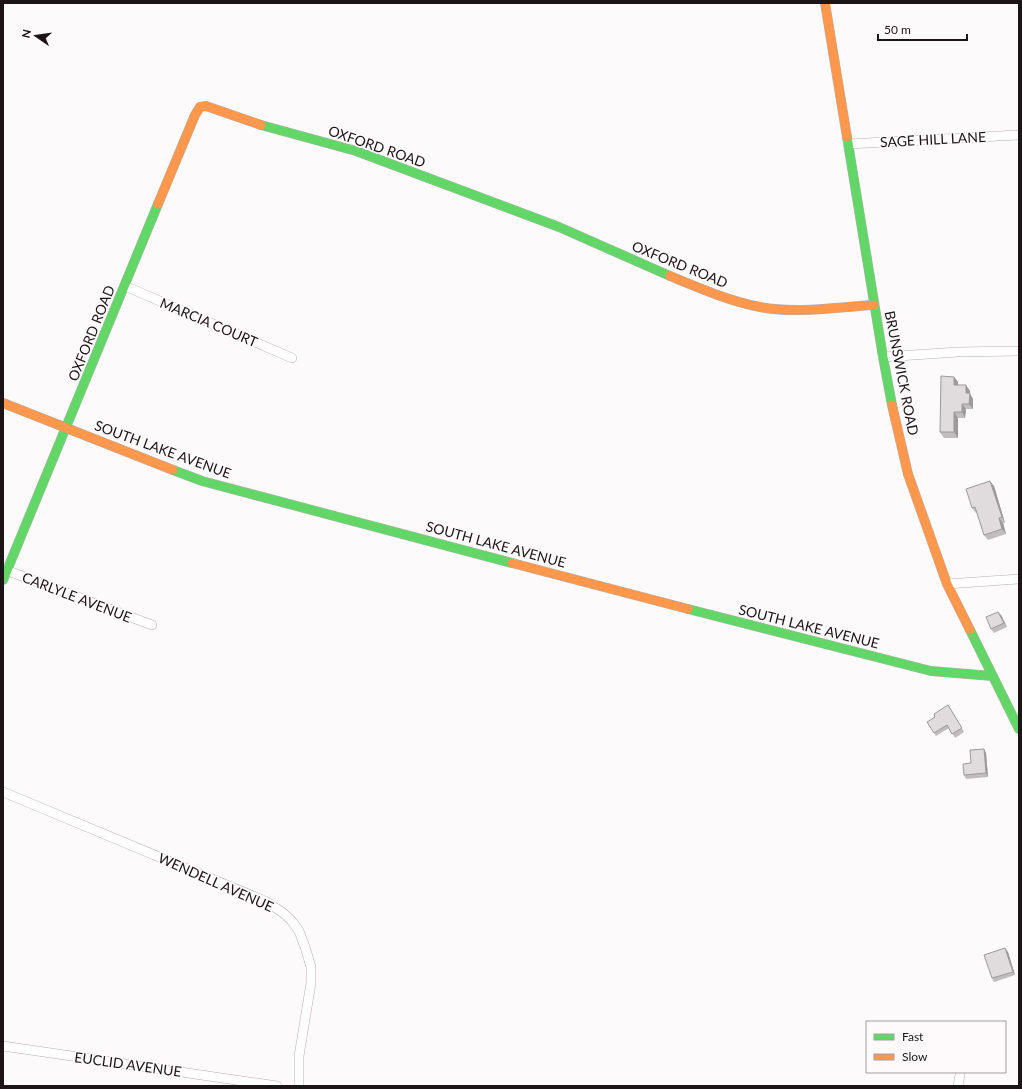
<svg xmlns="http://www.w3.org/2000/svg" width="1022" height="1089" font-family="Lato,sans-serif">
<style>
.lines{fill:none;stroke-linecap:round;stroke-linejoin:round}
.street-casing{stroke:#b6b0b2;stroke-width:10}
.fast-casing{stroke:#b6b0b2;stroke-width:10}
.slow-casing{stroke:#b6b0b2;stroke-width:10}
.street{stroke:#fffefe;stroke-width:9}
.fast{stroke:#63d668;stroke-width:9}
.slow{stroke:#ff974d;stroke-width:9}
.wall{fill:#c1bcbe}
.shaded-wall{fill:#9d999b}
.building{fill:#e0dbdd;stroke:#9d999b}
.labels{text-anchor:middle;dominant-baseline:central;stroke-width:3.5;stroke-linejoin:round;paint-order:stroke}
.street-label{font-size:14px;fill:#1c1417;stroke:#fef9fb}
</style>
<rect width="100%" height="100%" fill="#fdfafb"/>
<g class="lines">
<g class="street-casing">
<path id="street" d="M848,144l171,-9
M125,286l167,72
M883,357l75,-5 61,-1
M3,569l149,56
M947,584l72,-5
M3,792l262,109 17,11 9,8 8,11 6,16 6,20v16l-12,73v30
M3,1046l274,40
M958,1086l2,-11"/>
</g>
<g class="fast-casing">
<path id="fast" d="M261,125l95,26 203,76 111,49
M847,137l36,220 9,48
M173,470l29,11 310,82
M3,580l155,-376
M688,609l243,62 61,5
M970,630l49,99"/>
</g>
<g class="slow-casing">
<path id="slow" d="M825,3l22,134
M158,204l37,-89 5,-8 6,-1 55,19
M670,276c29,12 59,25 90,31 37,7 77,0 114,-2
M3,403l170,67
M892,405l16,69 39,110 23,46
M512,563l176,46"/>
</g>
<use href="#street" class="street"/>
<use href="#fast" class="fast"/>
<use href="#slow" class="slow"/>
</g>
<path class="wall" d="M954,377l4,5v3l12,6v3l3,5v10h-7l-1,9h-7v20h-14l-4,-6z
M994,486l11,37h-2l3,11 -18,6 -4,-5 -7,-22h-1l-4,-5z
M1001,615l6,12 -13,6 -3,-4z
M948,705l16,27 -9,6 -6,-10 -13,8 -2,-3 1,-16z
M984,749l2,4 2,24 -22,2 -2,-4 7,-12z
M1008,952l7,23 -21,7 -2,-4z"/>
<path class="shaded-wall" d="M954,377l4,5v8l-4,-5z
M966,385l4,6v3l3,5v10l-4,-5 -3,-11z
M962,404l4,5 -1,9 -3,-6z
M954,412l4,6v20l-4,-6z
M990,481l4,5 11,37 -3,-6z
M999,518l4,5 3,11 -4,-5z
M998,612l3,3 6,12 -3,-4z
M984,749l2,4 2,24 -2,-4z
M1005,948l3,4 7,23 -2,-3z"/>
<path class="building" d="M941,376l13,1v8h12v8h4l-1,11h-7v8h-8v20h-14z
M990,481l12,36 -3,1 3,11 -18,6 -9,-28 -3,1 -6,-19z
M998,612l6,11 -13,6 -5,-12z
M948,705l14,23 -10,6 -5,-9 -13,8 -7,-11 8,-5 -1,-3z
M984,749l2,24 -22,2 -1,-11 8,-1 -1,-13z
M1005,948l8,24 -21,6 -8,-23z"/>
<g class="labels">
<g class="street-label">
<text transform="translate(933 139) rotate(-3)">SAGE HILL LANE</text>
<text transform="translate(377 146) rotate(19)">OXFORD ROAD</text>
<text transform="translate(680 264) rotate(22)">OXFORD ROAD</text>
<text transform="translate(209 322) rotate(23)">MARCIA COURT</text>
<text transform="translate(91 333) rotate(-68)">OXFORD ROAD</text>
<text transform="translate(902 373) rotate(79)">BRUNSWICK ROAD</text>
<text transform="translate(163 449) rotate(20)">SOUTH LAKE AVENUE</text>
<text transform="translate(496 544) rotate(15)">SOUTH LAKE AVENUE</text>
<text transform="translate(77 597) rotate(21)">CARLYLE AVENUE</text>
<text transform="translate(809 626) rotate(14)">SOUTH LAKE AVENUE</text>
<text transform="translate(216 882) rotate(24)">WENDELL AVENUE</text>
<text transform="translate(128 1064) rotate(8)">EUCLID AVENUE</text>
</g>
</g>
<rect width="1022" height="1089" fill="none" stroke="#1c1417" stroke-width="8"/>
<rect x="866" y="1021" width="140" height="52" fill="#fef9fb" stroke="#a49da0"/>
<rect x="874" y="1034" width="20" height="6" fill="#63d668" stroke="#a49da0"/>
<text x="902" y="1041" font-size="12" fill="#1c1417">Fast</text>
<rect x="874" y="1054" width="20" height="6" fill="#ff974d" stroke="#a49da0"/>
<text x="902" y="1061" font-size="12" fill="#1c1417">Slow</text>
<g transform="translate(36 36) rotate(283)" stroke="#fef9fb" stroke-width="3" paint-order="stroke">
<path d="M0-3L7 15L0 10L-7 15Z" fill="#1c1417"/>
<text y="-6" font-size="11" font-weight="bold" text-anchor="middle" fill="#1c1417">N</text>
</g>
<path d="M878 34v6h89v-6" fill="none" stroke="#1c1417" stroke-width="2"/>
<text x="884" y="34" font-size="12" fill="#1c1417" stroke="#fef9fb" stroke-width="3" paint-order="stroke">50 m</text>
</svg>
